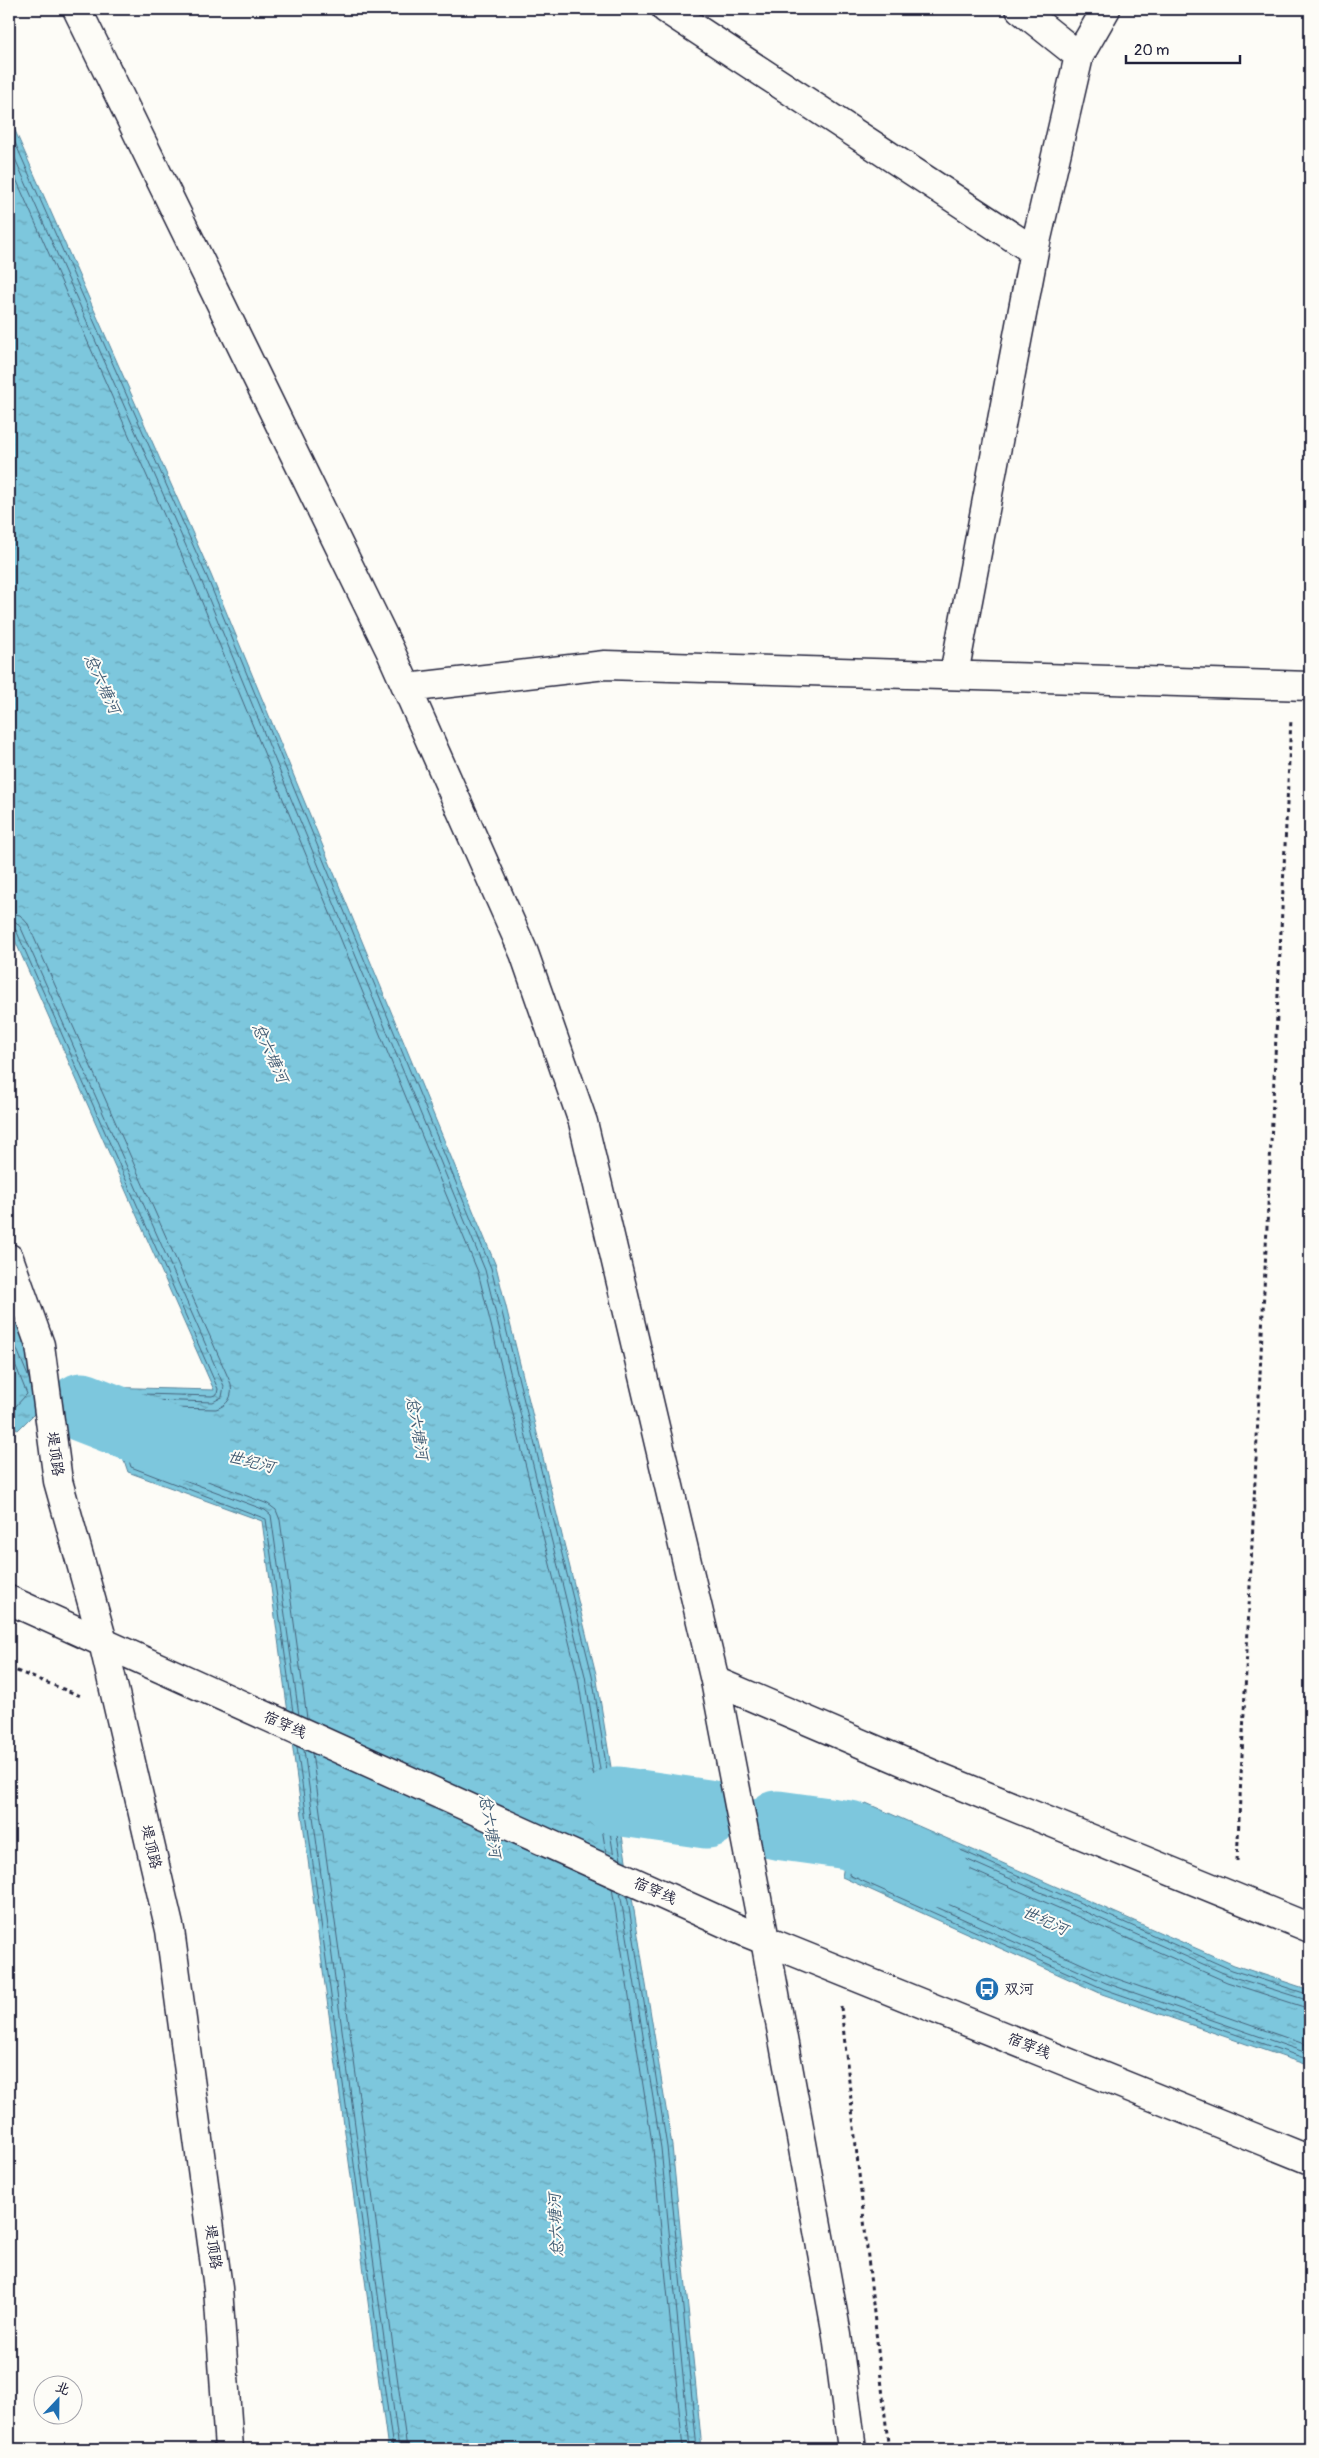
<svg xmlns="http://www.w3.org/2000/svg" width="1319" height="2458" font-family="Pangolin,'LXGW WenKai TC',sans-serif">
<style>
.water{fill:url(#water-ripples);stroke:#59859c}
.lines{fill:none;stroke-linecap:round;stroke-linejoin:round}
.shore{stroke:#46647c;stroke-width:1}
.river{stroke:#7dc7dd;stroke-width:69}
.minor-casing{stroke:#22223b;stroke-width:31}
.major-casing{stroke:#22223b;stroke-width:31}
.path{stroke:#22223b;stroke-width:3;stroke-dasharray:4 4;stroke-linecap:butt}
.minor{stroke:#fdfcf7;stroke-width:28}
.major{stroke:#fdfcf7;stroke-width:28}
.labels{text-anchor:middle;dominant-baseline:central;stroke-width:4;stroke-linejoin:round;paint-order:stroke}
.street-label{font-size:15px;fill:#22223b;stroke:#fdfcf7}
.poi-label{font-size:15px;fill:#22223b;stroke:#fdfcf7;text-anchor:start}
.water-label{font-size:16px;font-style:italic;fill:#425c74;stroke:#fdfcf7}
</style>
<defs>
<pattern id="water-ripples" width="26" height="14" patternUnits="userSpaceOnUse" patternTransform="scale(1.25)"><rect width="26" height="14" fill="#7dc7dd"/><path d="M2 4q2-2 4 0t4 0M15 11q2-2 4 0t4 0" fill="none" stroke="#66a1b4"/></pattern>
</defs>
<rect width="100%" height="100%" fill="#fdfcf7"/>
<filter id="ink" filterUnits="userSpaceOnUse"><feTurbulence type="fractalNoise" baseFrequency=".02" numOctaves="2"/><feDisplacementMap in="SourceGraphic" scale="10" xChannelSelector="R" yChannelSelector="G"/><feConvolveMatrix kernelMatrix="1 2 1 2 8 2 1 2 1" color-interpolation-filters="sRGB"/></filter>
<g filter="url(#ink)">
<path class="water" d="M9,117l202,458 285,691 100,408 76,472 30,303h-314l-126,-928 -134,-49 -29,-85 115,3 -205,-463z
M9,1318l9,4 31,77 -31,31 -9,-4z
M866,1803l368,162 76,25v76l-208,-72 -260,-117 7,-42z"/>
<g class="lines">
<path class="shore" d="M9,129l198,448 284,691 101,407 29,185
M9,145l192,435 284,690 100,406 29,181
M9,163l185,420 284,689 100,406 28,175
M9,913l11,2 8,9 203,460c2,13 -3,21 -15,25l-89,-2 15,49 126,48 8,6 4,10 27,198
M9,920l7,2 5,6 203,458 -2,11 -9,5 -97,-3 20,63 129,48 6,5 28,200
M9,926l7,4 202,459 -1,5 -5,2 -104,-3 23,74 135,52 27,193
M9,1330l21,51
M9,1349l18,45 -13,14h-5
M297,1747l96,702
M304,1750l95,699
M312,1753l95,696
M612,1888l41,261 30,300
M620,1892l41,256 29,301
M627,1895l40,252 30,302
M1310,1995l-78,-25 -362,-160 -3,1 -14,26 -4,38 255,114 206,71
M1310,2001l-80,-25 -357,-158 -3,1 -11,20 -3,32 250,112 204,71
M1310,2009l-83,-27 -351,-154 -3,1 -6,13 -2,25 244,109 201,70"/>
<path class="river" d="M82,1407l90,35 26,6
M617,1801l90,13
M777,1825l72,10 86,38"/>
<g class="minor-casing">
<path id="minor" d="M77,9l313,641 134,303 59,169 132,559 50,259 72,395 15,114
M666,9l368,242
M1079,56l27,-47
M954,674l80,-423 45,-195 -59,-47
M407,688l198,-23 705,21
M9,1258l31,87 18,136 45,161 67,288 48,358 11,161
M715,1681l215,92 380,155"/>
</g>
<g class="major-casing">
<path id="major" d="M9,1600l738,333 563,227"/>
</g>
<path class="path" d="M9,1668l72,28
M1237,1861l54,-1142
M841,2007l47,436"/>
<use href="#minor" class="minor"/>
<use href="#major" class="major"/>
</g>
</g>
<defs>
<g id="bus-disc" transform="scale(1.25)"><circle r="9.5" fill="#1f6fb2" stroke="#fdfcf7"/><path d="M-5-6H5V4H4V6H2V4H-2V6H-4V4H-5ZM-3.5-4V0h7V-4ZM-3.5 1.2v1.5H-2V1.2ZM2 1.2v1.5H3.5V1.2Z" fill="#fff"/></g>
</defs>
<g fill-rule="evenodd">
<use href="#bus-disc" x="987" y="1989"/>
</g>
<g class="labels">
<g class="street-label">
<text transform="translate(55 1454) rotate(82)">堤顶路</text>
<text transform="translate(285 1725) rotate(24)">宿穿线</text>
<text transform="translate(151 1847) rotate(77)">堤顶路</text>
<text transform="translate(655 1891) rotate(24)">宿穿线</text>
<text transform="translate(1029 2046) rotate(22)">宿穿线</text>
<text transform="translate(213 2247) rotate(82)">堤顶路</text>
</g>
<g class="poi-label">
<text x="1004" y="1989">双河</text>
</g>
<g class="water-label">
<text transform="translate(102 684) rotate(65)">总六塘河</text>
<text transform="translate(270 1053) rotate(65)">总六塘河</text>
<text transform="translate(417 1428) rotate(80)">总六塘河</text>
<text transform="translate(251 1462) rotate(14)">世纪河</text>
<text transform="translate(490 1826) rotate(80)">总六塘河</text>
<text transform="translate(1045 1921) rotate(24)">世纪河</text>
<text transform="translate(556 2225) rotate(-93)">总六塘河</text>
</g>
</g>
<rect width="1319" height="2458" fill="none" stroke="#fdfcf7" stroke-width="30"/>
<rect x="15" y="15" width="1289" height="2428" fill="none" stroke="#22223b" stroke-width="2" filter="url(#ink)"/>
<g transform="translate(58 2400) rotate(22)"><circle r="24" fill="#fdfcf7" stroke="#a5a5ac"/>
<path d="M0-4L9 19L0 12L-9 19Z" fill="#1f6fb2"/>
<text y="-8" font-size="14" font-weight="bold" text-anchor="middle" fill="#22223b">北</text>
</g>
<path d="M1126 55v8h114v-8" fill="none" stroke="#22223b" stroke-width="2.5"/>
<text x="1134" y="55" font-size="15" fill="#22223b" stroke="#fdfcf7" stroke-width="4" paint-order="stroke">20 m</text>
</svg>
